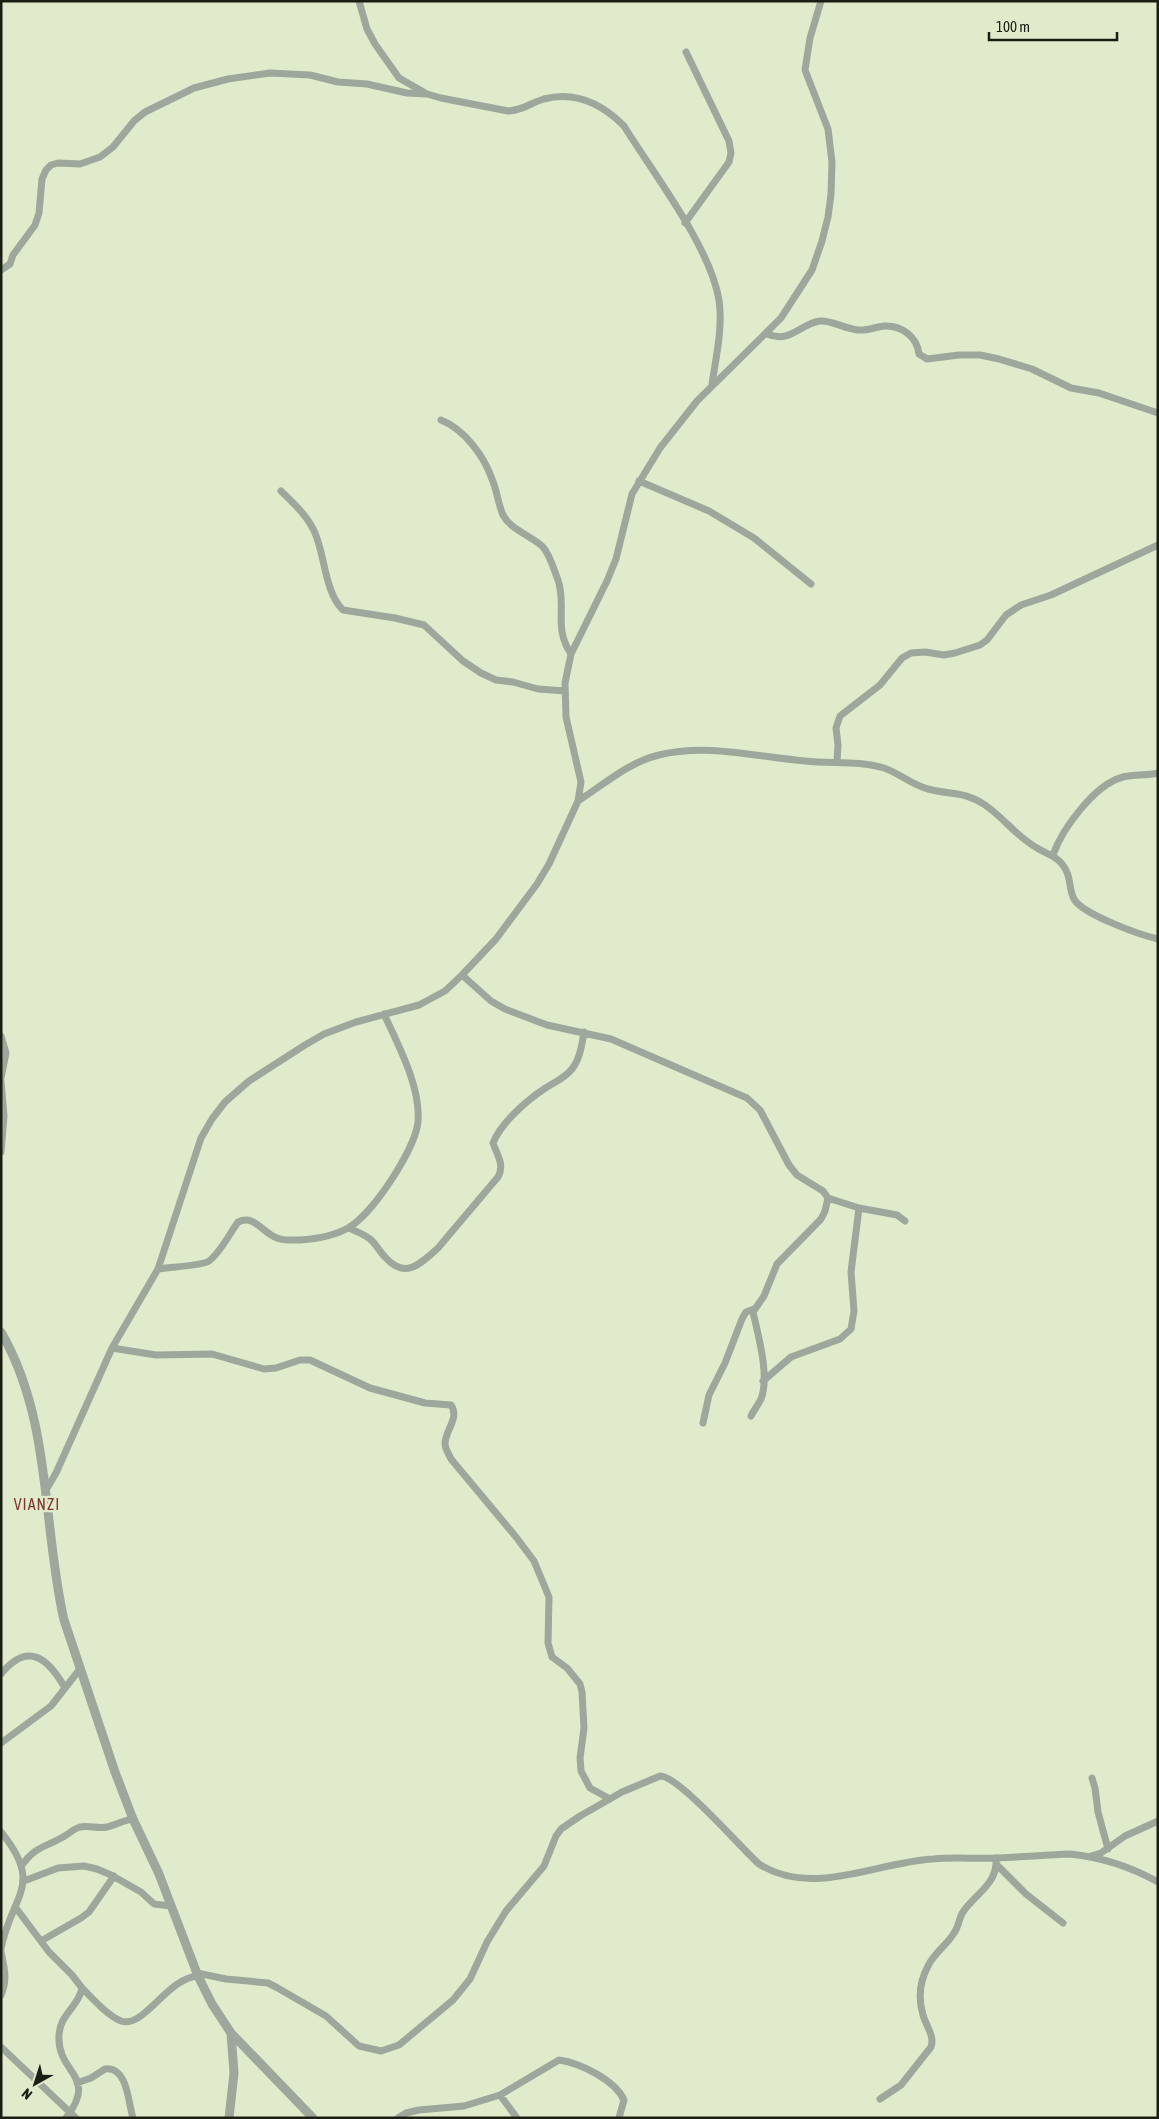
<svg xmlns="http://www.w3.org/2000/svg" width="1159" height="2119" font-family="'Asap Condensed',sans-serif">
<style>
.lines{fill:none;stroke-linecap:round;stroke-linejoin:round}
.minor{stroke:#9da79c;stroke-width:7}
.tertiary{stroke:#9da79c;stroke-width:9}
.labels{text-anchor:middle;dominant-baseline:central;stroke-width:4.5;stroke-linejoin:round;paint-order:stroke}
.quarter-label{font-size:16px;letter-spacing:1px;fill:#803836;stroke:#e0ebcc}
</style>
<rect width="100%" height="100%" fill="#e0ebcc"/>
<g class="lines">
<path class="minor" d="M359,1l8,28 8,15 24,34 28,16 14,4 67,13c16,-1 22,-8 36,-12 31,-8 58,5 80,27 29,47 86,120 95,174 4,27 -3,57 -7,84
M685,223l44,-61 2,-9 -2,-12 -43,-89
M1,270l9,-6 3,-9 22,-30 4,-12 3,-34 4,-9 5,-5 7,-2 22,1 20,-7 13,-10 21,-26 11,-9 49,-24 34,-9 42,-6 40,2 28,7 29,2 40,9 19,1
M767,334c24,10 34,-11 53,-13 12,-1 25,8 38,9 9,1 17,-3 26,-4 18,-1 33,11 35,28l8,5 32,-4h21l19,4 33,10 39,19 28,5 59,20
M441,420c23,9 43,36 51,59 5,11 6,25 11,36 8,15 27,20 39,31 8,8 12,24 16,34 9,27 -5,47 13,74
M639,481l70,30 45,27 57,46
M281,491c13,13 27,25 34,42 10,23 10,60 28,77l52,8 29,7 39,36 18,12 15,7 17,2 25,7 27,2
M837,761l1,-16 -2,-17 4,-12 40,-31 22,-27 9,-5 14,-1 19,3 11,-2 25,-8 7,-5 19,-25 15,-10 30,-10 107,-50
M578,801c25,-16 51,-39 81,-46 49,-12 97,2 146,6 27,3 53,-1 79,7 15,5 28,17 44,21 22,6 37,2 57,16 19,13 32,32 52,43 9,6 18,7 25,16 10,12 6,24 12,35 8,15 66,36 84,40
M1053,855c9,-26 42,-71 70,-78 12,-3 23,-1 35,-4
M462,975l29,26 14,8 42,16 64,14 136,59 13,12 29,55 8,10 26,16 5,7 -3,13 -4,8 -44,45 -13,32 -11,16c5,23 17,64 8,87 -3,6 -7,11 -10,17
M1,1036l5,17 -5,25
M1,1081l3,35 -3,36
M828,1198l31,10 38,7 8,6
M349,1228c6,3 15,6 21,11 6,5 10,13 15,18 20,23 35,7 53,-9l60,-71c7,-12 -1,-22 -5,-34 8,-20 33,-42 51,-54 9,-6 21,-11 28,-20 8,-10 10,-25 12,-37
M158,1269c11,-2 44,-3 51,-8 11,-8 21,-28 29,-39 17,-8 24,11 39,16 7,3 15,2 23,2 15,-1 34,-4 48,-12 24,-13 67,-78 70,-106 3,-35 -20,-77 -34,-108
M112,1348l44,7 56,-1 52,15 12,-1 24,-8h10l60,28 55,15 26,2c9,13 -6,25 -6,39 0,5 4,10 6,15l65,78 18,24 15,36 -1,46 4,14 15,11 13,16 2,8 2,36 -4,30 1,13 9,17 20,11
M763,1381l28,-24 49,-18 11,-10 3,-18 -3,-39 8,-64
M703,1423l6,-28 16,-32 17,-44 4,-7 8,-3
M46,1490l10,-17 56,-125 46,-79 43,-131 11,-19 13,-17 24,-21 56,-36 19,-11 32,-12 63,-17 26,-14 17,-16 34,-36 41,-55 12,-20 29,-63 3,-19 -15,-65 -1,-34 6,-29 36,-73 9,-22 16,-65 28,-46 37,-47 84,-83 31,-48 10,-29 6,-24 3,-23 1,-32 -4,-33 -23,-59 5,-32 11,-37
M1,1674c27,-33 47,-16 64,14
M1,1743l50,-37 29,-37
M1092,1778l3,10 3,24 10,37
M1,1832c44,54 10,63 0,117
M1091,1856l10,-3 24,-17 33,-15
M22,1865c14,-19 22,-17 41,-28 6,-3 10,-8 17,-10 9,-2 18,2 27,0 10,-2 16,-7 26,-8
M997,1865l29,29 37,29
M24,1881l34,-13 26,-2 13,3 14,6 30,17 13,12 17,2
M16,1908l33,44 23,23 10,13c-3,18 -23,27 -23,48 -2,38 40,39 7,82
M41,1941l40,-23 8,-6 25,-36
M1,1952c3,15 7,27 0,43
M197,1973l29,6 42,4 8,4 50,29 33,30 22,5 18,-6 54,-45 17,-21 17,-37 19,-31 38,-45 12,-30 5,-7 19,-13 42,-24 38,-16c18,-1 81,72 99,88 53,34 117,-2 174,-5 22,-2 43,0 65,-1 24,-1 48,-3 72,-4 30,3 61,13 88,28
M82,1988c11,11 25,27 39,33 23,8 46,-43 77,-45
M1,2047l75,71
M77,2083l14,-5 14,-9c23,-3 23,34 28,49
M500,2095l17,23
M880,2099l21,-14 30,-38c4,-11 -5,-21 -8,-32 -5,-17 -3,-34 5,-49 6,-13 19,-21 26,-33 5,-7 5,-15 9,-21 13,-19 35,-28 33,-54
M398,2118l8,-5 13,-3 45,-4 36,-11 59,-35c21,3 56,20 65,40l-5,18"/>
<path class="tertiary" d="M1,1332c51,88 41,192 63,288l51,152 18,47 26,55 39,102 14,28 19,29 82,85
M229,2118l5,-45 -3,-40"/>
</g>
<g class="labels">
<g class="quarter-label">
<text x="37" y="1504">VIANZI</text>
</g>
</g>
<rect width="1159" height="2119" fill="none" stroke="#1b1e13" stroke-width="5"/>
<g transform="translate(35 2084) rotate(219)" stroke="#e0ebcc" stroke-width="4" paint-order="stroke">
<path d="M0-4L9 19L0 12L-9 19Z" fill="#1b1e13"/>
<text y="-8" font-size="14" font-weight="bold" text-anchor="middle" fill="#1b1e13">N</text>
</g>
<path d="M989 32v8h128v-8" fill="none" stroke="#1b1e13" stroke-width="2.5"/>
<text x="996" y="32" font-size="15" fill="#1b1e13" stroke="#e0ebcc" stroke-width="4" paint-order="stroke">100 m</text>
</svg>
